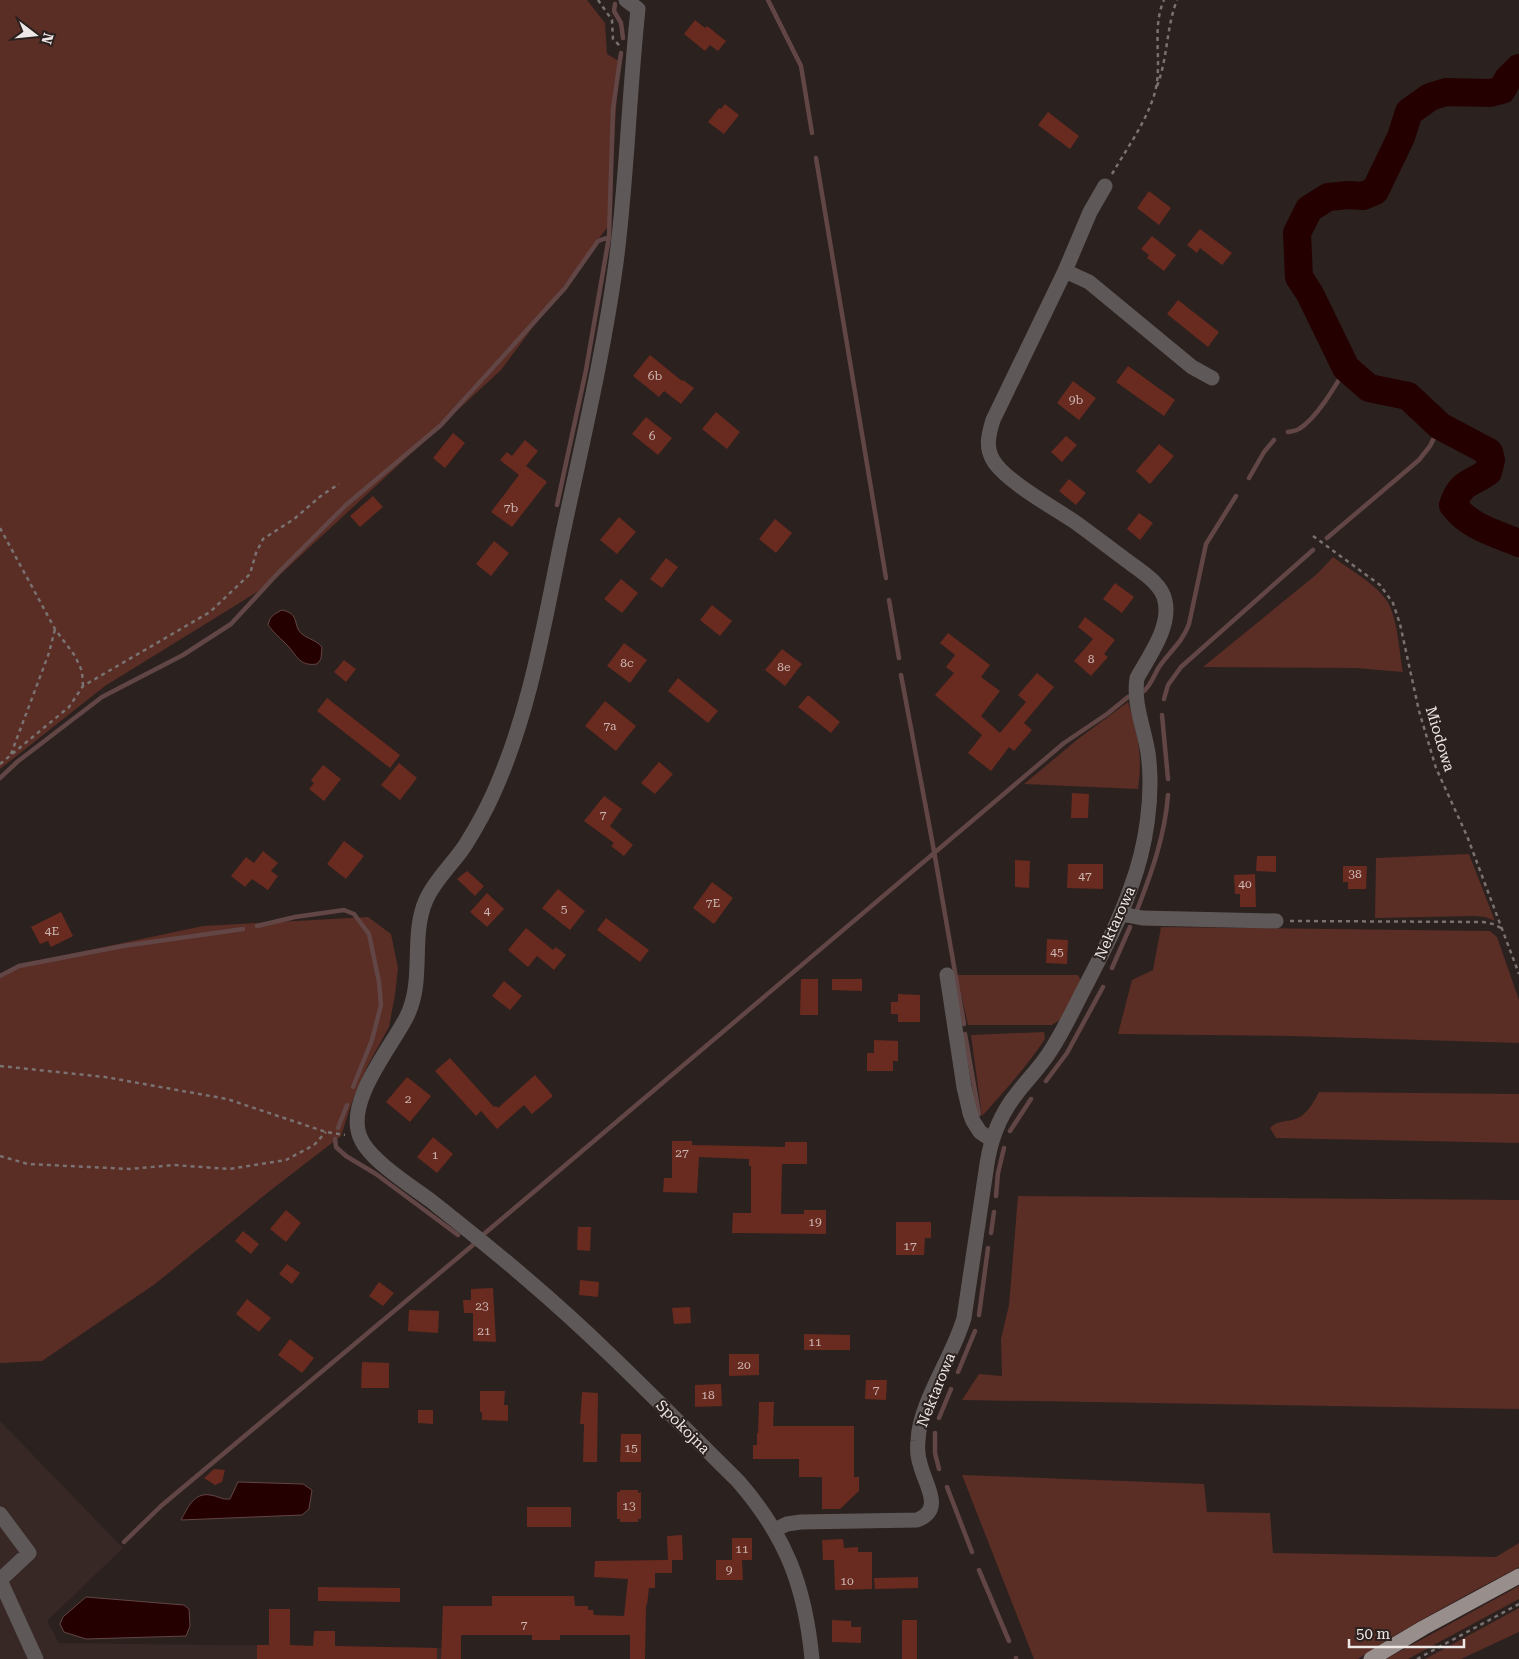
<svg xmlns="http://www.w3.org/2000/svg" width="1519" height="1659" font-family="'Roboto Serif',serif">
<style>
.built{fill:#382825}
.green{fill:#5a2d25}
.water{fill:#250000;stroke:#614645}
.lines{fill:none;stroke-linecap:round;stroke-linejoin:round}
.stream{stroke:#614645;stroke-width:4.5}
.river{stroke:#250000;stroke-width:28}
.building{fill:#692a1f}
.path{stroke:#7a7270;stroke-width:2.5;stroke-dasharray:4 4;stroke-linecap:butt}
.minor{stroke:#5e5958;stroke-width:15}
.major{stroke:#988e8c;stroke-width:15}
.labels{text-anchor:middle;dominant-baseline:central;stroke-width:4;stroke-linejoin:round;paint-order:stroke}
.number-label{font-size:12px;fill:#cdb8b4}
.street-label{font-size:15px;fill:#eee8e6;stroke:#2b211f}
</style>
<rect width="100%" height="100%" fill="#2b211f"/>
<path class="built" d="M0,1421l123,127 -76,73 12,22 402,5v11h-461z"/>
<path class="green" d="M0,0h587l18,23 2,31 12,7 -10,164 -108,145 -231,214 -165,102 -105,83z
M1333,557c16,12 44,28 54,44 11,18 12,50 16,71l-47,-4 -153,-1 114,-93z
M1128,702c10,34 15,52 10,87l-114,-5 54,-45z
M1469,854l26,67 -10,-4 -10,-1 -100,2 1,-60z
M368,917l23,17 7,34 -3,27 -6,32 -21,38 -15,34 -12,37 -70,54 -116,94 -113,77 -42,2v-388l23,-11 180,-38z
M1161,927l329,4 7,6 22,63v43l-227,-7 -174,-2 14,-54 21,-10z
M957,975h121l3,6 -20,38 -9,6h-84z
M1044,1032l1,7c-19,28 -40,52 -63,77l-11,-81z
M1319,1092l200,2v49l-243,-5 -6,-10c7,-7 13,-6 22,-8 14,-3 21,-17 27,-28z
M1018,1196l501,4v209l-557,-9 17,-26 23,2 -1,-37 8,-34z
M962,1475l242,9 3,28 63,1 3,40 223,4 23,-14v24c-55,29 -110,58 -161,92h-324z
M1519,1586v13l-111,60h-22z
M1519,1608v24l-58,27h-36z"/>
<path class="water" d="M282,610c19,4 10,16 20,24 6,5 14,6 20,13l-1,12 -4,5c-19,3 -21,-11 -32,-21 -6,-6 -12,-11 -17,-18 2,-9 6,-11 14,-15z
M238,1482l65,2 9,6 -3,19 -7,6 -121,5c6,-11 13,-28 29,-25 8,1 12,5 20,4z
M86,1597l98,8 5,4 1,17 -4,10 -100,3 -22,-7 -4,-8 3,-7z"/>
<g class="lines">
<path class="stream" d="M768,0l33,66 11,67
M615,4l-1,7 7,12 2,15
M816,158l70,420
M1288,432c3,-1 8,-1 11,-3 18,-11 37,-44 47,-61
M1249,478l15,-26 10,-12
M557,505l29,-135 23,-133 4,-128 8,-56
M1327,538l92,-78 11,-14 10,-20
M889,600l10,58
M901,675l33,176 30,173
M1144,691c7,-6 10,-16 15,-24 11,-16 23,-24 30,-43l17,-80 30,-48
M1164,699l4,-14 13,-18 132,-117
M1162,715l6,64
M0,778l17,-16 85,-65 81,-42 48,-31 48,-52 67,-67 95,-80 124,-137 33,-47 11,-4
M1137,910c15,-38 28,-75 31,-115
M257,926l38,-9 49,-7 10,4 15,20 10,48 2,23 -9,35 -19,47
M1112,968l18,-41
M0,976l19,-10 104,-20 120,-17
M965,1034l14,80
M1046,1081l21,-28 36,-66
M338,1128l9,-23
M1010,1131l21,-32
M335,1139l1,8 10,9 30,18 82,61
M996,1196l2,-23 6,-25
M991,1233l3,-21
M484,1234l580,-491 43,-29 21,-17
M979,1315l9,-67
M958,1372l17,-41
M939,1418l12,-29
M935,1433v20l4,16
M947,1487l25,65
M124,1542l37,-36 312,-261
M979,1570l30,71
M1016,1658v1"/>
<path class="river" d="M1519,68l-11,11 -6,11 -12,3 -44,-1 -16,5 -21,15 -8,25 -26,54 -12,5 -14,-1 -21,2 -19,12 -12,24 2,44 11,17 36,74 23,20 39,8 32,30 49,26 2,8 -3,12c-18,13 -27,9 -35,33 16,22 42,28 66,38"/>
</g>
<path class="building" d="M695,20l10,8 2,-2 19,15 -8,10 -8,-6 -5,6 -21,-17z
M725,104l14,11 -15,19 -16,-12 11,-14 2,1z
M1048,112l31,24 -9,13 -32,-24z
M1149,191l22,17 -12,17 -22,-17z
M1200,229l32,24 -10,12 -22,-17 -3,5 -10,-8z
M1152,236l24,19 -12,16 -17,-13 2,-3 -8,-6z
M1178,300l41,32 -11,15 -41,-33z
M650,355l32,26 1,-1 11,8 -13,16 -17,-13 -5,6 -26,-21z
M1128,366l47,34 -11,16 -48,-34z
M1073,381l23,17 -17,22 -22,-17z
M716,412l24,20 -13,17 -25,-20z
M646,417l26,21 -14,17 -26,-21z
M453,433l12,10 -20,25 -12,-10z
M1066,436l11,9 -15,17 -11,-10z
M525,440l13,11 -12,15 21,16 -35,45 -21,-15 28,-37 -19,-15 7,-8 5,4z
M1159,444l15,12 -24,28 -14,-13z
M1069,479l17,14 -10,12 -17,-14z
M373,496l10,11 -23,20 -10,-11z
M1139,513l14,10 -13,17 -13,-11z
M619,517l17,15 -19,22 -17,-14z
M775,519l17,14 -16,20 -17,-14z
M494,541l15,12 -18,23 -15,-12z
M666,558l12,9 -16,21 -12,-9z
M621,579l17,14 -16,20 -18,-14z
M1115,583l19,14 -12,16 -19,-14z
M712,605l20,16 -12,15 -20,-16z
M1085,617l30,23 -11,14 4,3 -17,19 -17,-15 19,-22 -15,-12z
M948,633l42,32 -9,12 19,14 -19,25 19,17 26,-31 -8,-7 19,-22 17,14 -30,36 8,7 -18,21 -5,-4 -18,24 -23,-18 14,-18 -47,-40 19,-22 -8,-6 9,-12 -15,-12z
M624,643l23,17 -17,23 -23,-17z
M782,649l20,15 -17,22 -20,-16z
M344,660l12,9 -10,13 -12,-10z
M678,678l40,33 -10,12 -40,-32z
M808,695l32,27 -9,11 -33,-26z
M327,698l73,57 -10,13 -73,-57z
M605,701l31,25 -20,25 -31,-25z
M659,762l14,12 -18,20 -14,-11z
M399,763l18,15 -17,22 -19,-15z
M323,765l18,14 -17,22 -15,-12 5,-6 -3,-3z
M1072,793l17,1 -1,24h-17z
M604,796l18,13 -12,17 23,19 -9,11 -13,-10 3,-3 -30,-22z
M344,841l20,15 -18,23 -19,-15z
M263,851l15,12 -7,8 7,5 -10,14 -16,-11 -7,8 -14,-11 15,-19 8,6z
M1257,856h19v16l-20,-1z
M1015,860l15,1 -1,27 -14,-1z
M1068,864h35v25l-36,-1z
M1343,866h24l-1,23h-18v-7h-5z
M467,871l17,15 -9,10 -18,-17z
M1255,874l1,33h-16v-13h-5l-1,-19z
M712,882l21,16 -19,26 -21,-16z
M558,889l27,22 -15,19 -28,-22z
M487,893l17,16 -17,18 -17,-15z
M61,912l12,24 -22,11 -3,-6 -8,3 -9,-17z
M606,918l43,32 -9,12 -43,-32z
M526,928l27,22 3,-3 10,8 -12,15 -17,-14 -9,11 -20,-17z
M1047,939l21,1 -1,24 -21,-1z
M801,979h17v36h-18z
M832,979h30v12l-30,-1z
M504,981l18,15 -12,14 -18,-14z
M898,994l22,1v27h-22v-8h-7v-12h7z
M874,1040l24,1v20h-5v10h-26v-18h7z
M450,1058l44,49 2,-1 2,2 37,-33 18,21 -21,18 -8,-9 -27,24 -16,-18 -5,5 -41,-45z
M407,1077l24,19 -21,26 -24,-20z
M433,1137l20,17 -16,19 -20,-16z
M672,1141h20v4l93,2v-5h22v22h-25l-1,50h23v-4h22v24l-94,-1 1,-20h18v-47h-2v-7l-50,-2 -2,36 -34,-1 1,-14h8z
M286,1210l15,13 -15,19 -16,-13z
M896,1222h35v16h-6l-1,17h-28z
M578,1227h13l-1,24 -13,-1z
M243,1231l16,13 -8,10 -16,-13z
M287,1264l13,9 -8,11 -13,-10z
M580,1280l19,2 -1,15 -19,-2z
M379,1282l15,11 -11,13 -14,-10z
M493,1288l3,54 -23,-1v-28h-9l-1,-13h8v-11z
M247,1299l24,19 -12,14 -23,-18z
M690,1307l1,16 -17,1 -2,-16z
M409,1310l30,1 -1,22 -30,-2z
M804,1334l46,1v15h-46z
M290,1339l24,19 -12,15 -24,-18z
M729,1354h30v21l-30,1z
M362,1362l27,1v25h-28z
M866,1380h21l-1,20 -21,-1z
M721,1384l1,22 -27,1v-22z
M480,1391h25l-1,14h4v16l-26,-1v-8h-2z
M582,1392l16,1 -1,69h-14l1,-38h-4z
M759,1402h15l-1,24h81v51h5v14l-19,18h-18v-32h-23v-18h-46v-14h4v-12h1z
M418,1410h15v14l-15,-1z
M621,1434h20v28h-21z
M214,1469l11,1 -3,12 -7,3 -11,-7z
M620,1490h18v3l3,-1v27h-3v3h-18v-3h-3v-27h3z
M527,1507h44v20h-44z
M682,1535l1,25h-11v13h-17v15h-6l-2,17h-1l-1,54h-15v-24h-70v5h-28v-5h-71v24h-20l2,-53h49v-10h82l1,10h13v4h5l1,5 30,1 4,-37 -34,-2 1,-16 73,-1 -1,-24z
M732,1538h20v22h-10l1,20h-27v-20h16z
M843,1539l1,9 14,-1v5h14v37l-37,1 -1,-30h-11l-1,-20z
M918,1577v11l-43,1 -1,-11z
M318,1587l82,1v14l-82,-1z
M269,1609h21v36l23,1 1,-15h21v15l102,2v11h-180v-14h12z
M832,1620l19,1v6h10v16l-29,-1z
M902,1620h15v39h-15z"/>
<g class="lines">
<path class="path" d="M598,0l14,20 1,19 7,7
M1157,86c11,-28 9,-58 20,-86
M1112,174c15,-26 35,-53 43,-82 8,-30 -4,-63 9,-92
M0,528l55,101 20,27 7,15 1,15
M1313,536l67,49 13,18 7,21 19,87 17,57 31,68 52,138
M11,754l38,-101 6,-24
M0,764l69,-57 14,-21 127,-74 40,-38 6,-21 7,-14 31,-20 28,-24 17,-11
M1290,921l193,1 10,2 8,4
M0,1066l105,11 122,22 99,33 19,3
M0,1156l28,8 102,5 44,-4 55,4 57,-9 28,-15 12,-13
M1417,1659l102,-55"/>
<path class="minor" d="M626,0l12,9c-9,84 -11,170 -22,254 -13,95 -36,189 -56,284 -17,83 -31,167 -66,245 -8,18 -18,36 -28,52 -12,19 -31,35 -40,56 -16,36 -1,80 -19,116 -15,31 -64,87 -46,123 9,21 50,47 69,61 34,27 67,53 99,81 74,63 140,132 209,200 48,55 67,105 74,178
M1065,271l24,11 103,85 20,11
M1121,914l21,4 134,3
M947,975l17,112 6,26 3,8 7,11 12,8
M0,1514l29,39 -29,27 36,79
M774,1530l13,-6 14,-2 116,-2c27,-10 9,-34 4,-53 -3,-8 -4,-17 -3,-26 1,-38 35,-84 46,-123l23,-154c4,-27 14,-51 31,-72 11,-14 24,-27 33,-42 13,-20 23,-42 34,-63 17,-33 34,-65 46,-100 15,-40 23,-92 17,-134 -4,-26 -15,-49 -11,-75 12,-22 34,-51 28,-77 -3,-17 -23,-29 -35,-38 -19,-14 -37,-28 -55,-41 -21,-14 -71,-42 -82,-62 -8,-13 -4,-27 0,-40l72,-149 25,-59 15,-26"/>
<path class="major" d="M1371,1659l52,-31 96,-52"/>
</g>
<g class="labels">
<g class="number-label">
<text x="655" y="376">6b</text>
<text x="1076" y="400">9b</text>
<text x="652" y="436">6</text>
<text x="511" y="508">7b</text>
<text x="1091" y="659">8</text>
<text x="627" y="663">8c</text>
<text x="784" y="667">8e</text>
<text x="610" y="726">7a</text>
<text x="603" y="815">7</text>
<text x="1355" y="874">38</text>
<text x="1085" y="876">47</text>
<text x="1245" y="884">40</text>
<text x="713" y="903">7E</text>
<text x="564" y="909">5</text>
<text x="487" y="911">4</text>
<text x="52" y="931">4E</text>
<text x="1057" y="952">45</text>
<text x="408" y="1099">2</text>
<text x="682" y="1153">27</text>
<text x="435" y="1155">1</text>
<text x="815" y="1222">19</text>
<text x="910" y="1246">17</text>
<text x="482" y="1306">23</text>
<text x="484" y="1331">21</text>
<text x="815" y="1342">11</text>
<text x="744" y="1365">20</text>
<text x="876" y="1390">7</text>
<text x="708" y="1395">18</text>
<text x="631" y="1448">15</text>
<text x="629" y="1506">13</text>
<text x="742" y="1549">11</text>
<text x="729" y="1570">9</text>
<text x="847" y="1581">10</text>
<text x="524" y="1625">7</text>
</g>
<g class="street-label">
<text transform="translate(1440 739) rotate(73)">Miodowa</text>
<text transform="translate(1115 923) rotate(-66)">Nektarowa</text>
<text transform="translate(936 1390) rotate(-68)">Nektarowa</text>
<text transform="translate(683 1427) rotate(45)">Spokojna</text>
</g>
</g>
<g transform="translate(35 35) rotate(106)" stroke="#2b211f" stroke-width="4" paint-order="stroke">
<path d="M0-4L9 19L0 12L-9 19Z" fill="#eee8e6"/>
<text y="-8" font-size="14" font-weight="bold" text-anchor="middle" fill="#eee8e6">N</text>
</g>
<path d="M1349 1639v8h115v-8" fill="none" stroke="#eee8e6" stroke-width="2.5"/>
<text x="1356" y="1639" font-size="15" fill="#eee8e6" stroke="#2b211f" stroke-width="4" paint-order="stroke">50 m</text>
</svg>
